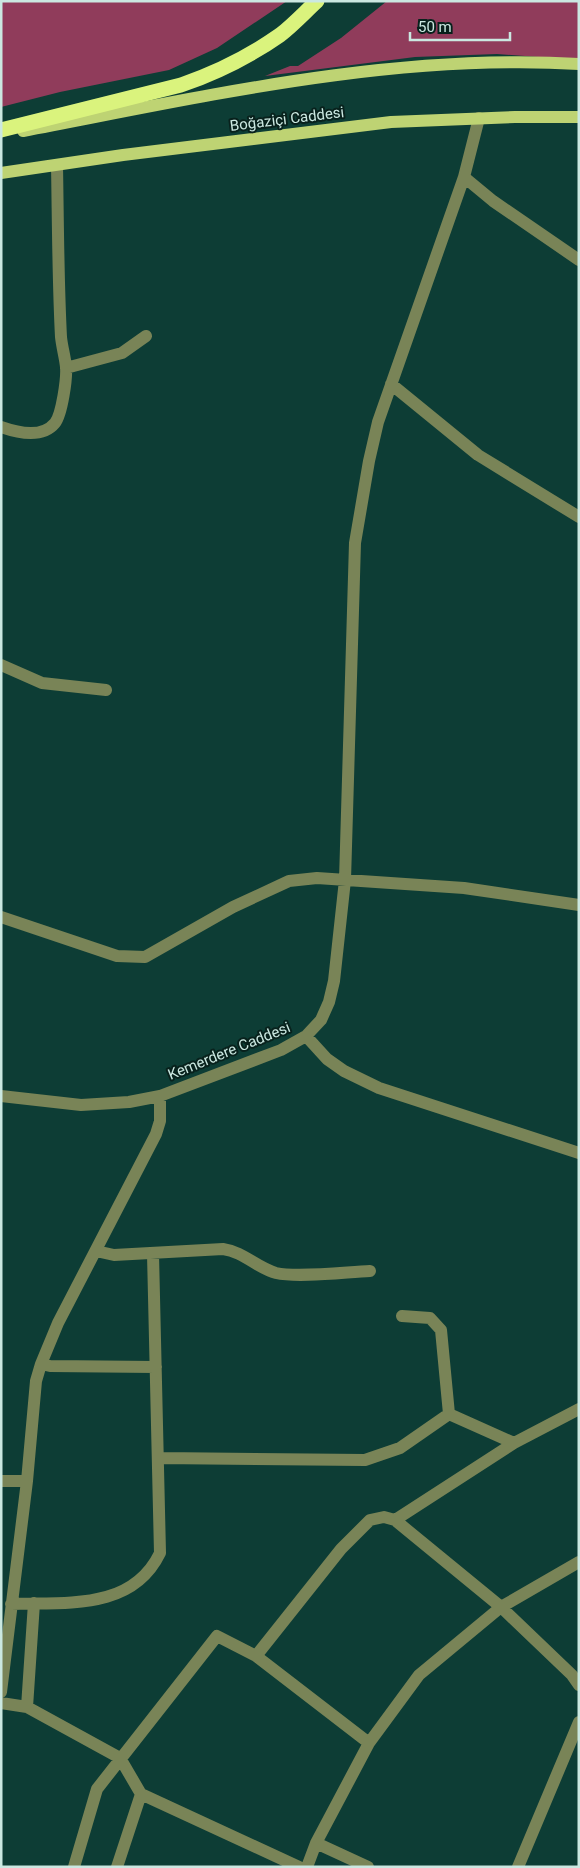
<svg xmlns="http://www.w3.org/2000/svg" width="580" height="1868" font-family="Roboto,sans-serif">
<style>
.green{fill:#903c5b}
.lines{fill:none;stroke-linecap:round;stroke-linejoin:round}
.minor{stroke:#798457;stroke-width:12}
.major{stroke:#bed373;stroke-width:12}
.highway{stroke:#daf37d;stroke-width:15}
.labels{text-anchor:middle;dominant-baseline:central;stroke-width:4;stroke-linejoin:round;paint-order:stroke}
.street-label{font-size:15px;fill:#cbe8e1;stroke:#08211c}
</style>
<rect width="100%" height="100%" fill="#0d3d35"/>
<path class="green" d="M1,1h286l-70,47 -48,22 -109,22 -59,15z
M387,1h192v59l-82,-6 -82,3 -150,19 25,-10h8l43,-28z"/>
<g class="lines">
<path class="minor" d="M464,177l29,24 86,59
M66,368l56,-15 24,-17
M391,384l87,71 101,62
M1,427c17,6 41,12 54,-4 7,-9 12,-45 11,-56 -1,-10 -4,-20 -5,-30 -3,-57 -3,-115 -4,-172
M1,665l41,18 64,7
M1,917l116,39 28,1 88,-50 56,-26 28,-3 147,10 115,17
M306,1036l21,23 17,12 35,17 200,65
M1,1096l80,9 48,-3 31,-6 121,-46 25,-14 15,-16 8,-18 5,-21 11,-101 10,-337 14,-82 9,-39 86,-245 15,-59
M96,1251l18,4 109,-6c21,3 34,19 53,24 22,5 70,-1 94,-2
M402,1316l28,2 11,12 8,84
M41,1364l9,2 106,1
M579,1409l-65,34 -119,77 106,87 71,68 7,10
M449,1414l65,29
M160,1458l205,2 35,-12 49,-34
M1,1481h26
M11,1604c55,-2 121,7 149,-51l-7,-299
M256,1656l113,87
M1,1692l26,-211 9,-100 5,-17 17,-41 98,-189 4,-13v-25
M1,1703l26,4 93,51 21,36 158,73
M27,1707l7,-104
M316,1843l52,24
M74,1867l23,-78 120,-153 39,20 85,-107 29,-29 14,-3 11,3
M117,1867l24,-73
M307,1867l9,-24 53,-100 50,-68 82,-68 78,-45
M518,1867l61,-145"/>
<path class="major" d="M23,131c184,-35 368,-78 556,-67
M1,173l122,-18 268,-33 124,-5h64"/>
<path class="highway" d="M1,130l180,-45c35,-12 69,-29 99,-50 13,-10 25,-23 37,-34"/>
</g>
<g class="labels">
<g class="street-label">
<text transform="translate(287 119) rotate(-7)">Boğaziçi Caddesi</text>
<text transform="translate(229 1051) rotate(-22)">Kemerdere Caddesi</text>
</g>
</g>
<rect width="580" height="1868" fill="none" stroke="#cbe8e1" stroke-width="5"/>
<path d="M410 32v8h100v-8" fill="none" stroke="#cbe8e1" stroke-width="2.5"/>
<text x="418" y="32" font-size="15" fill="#cbe8e1" stroke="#08211c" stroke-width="4" paint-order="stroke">50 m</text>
</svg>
